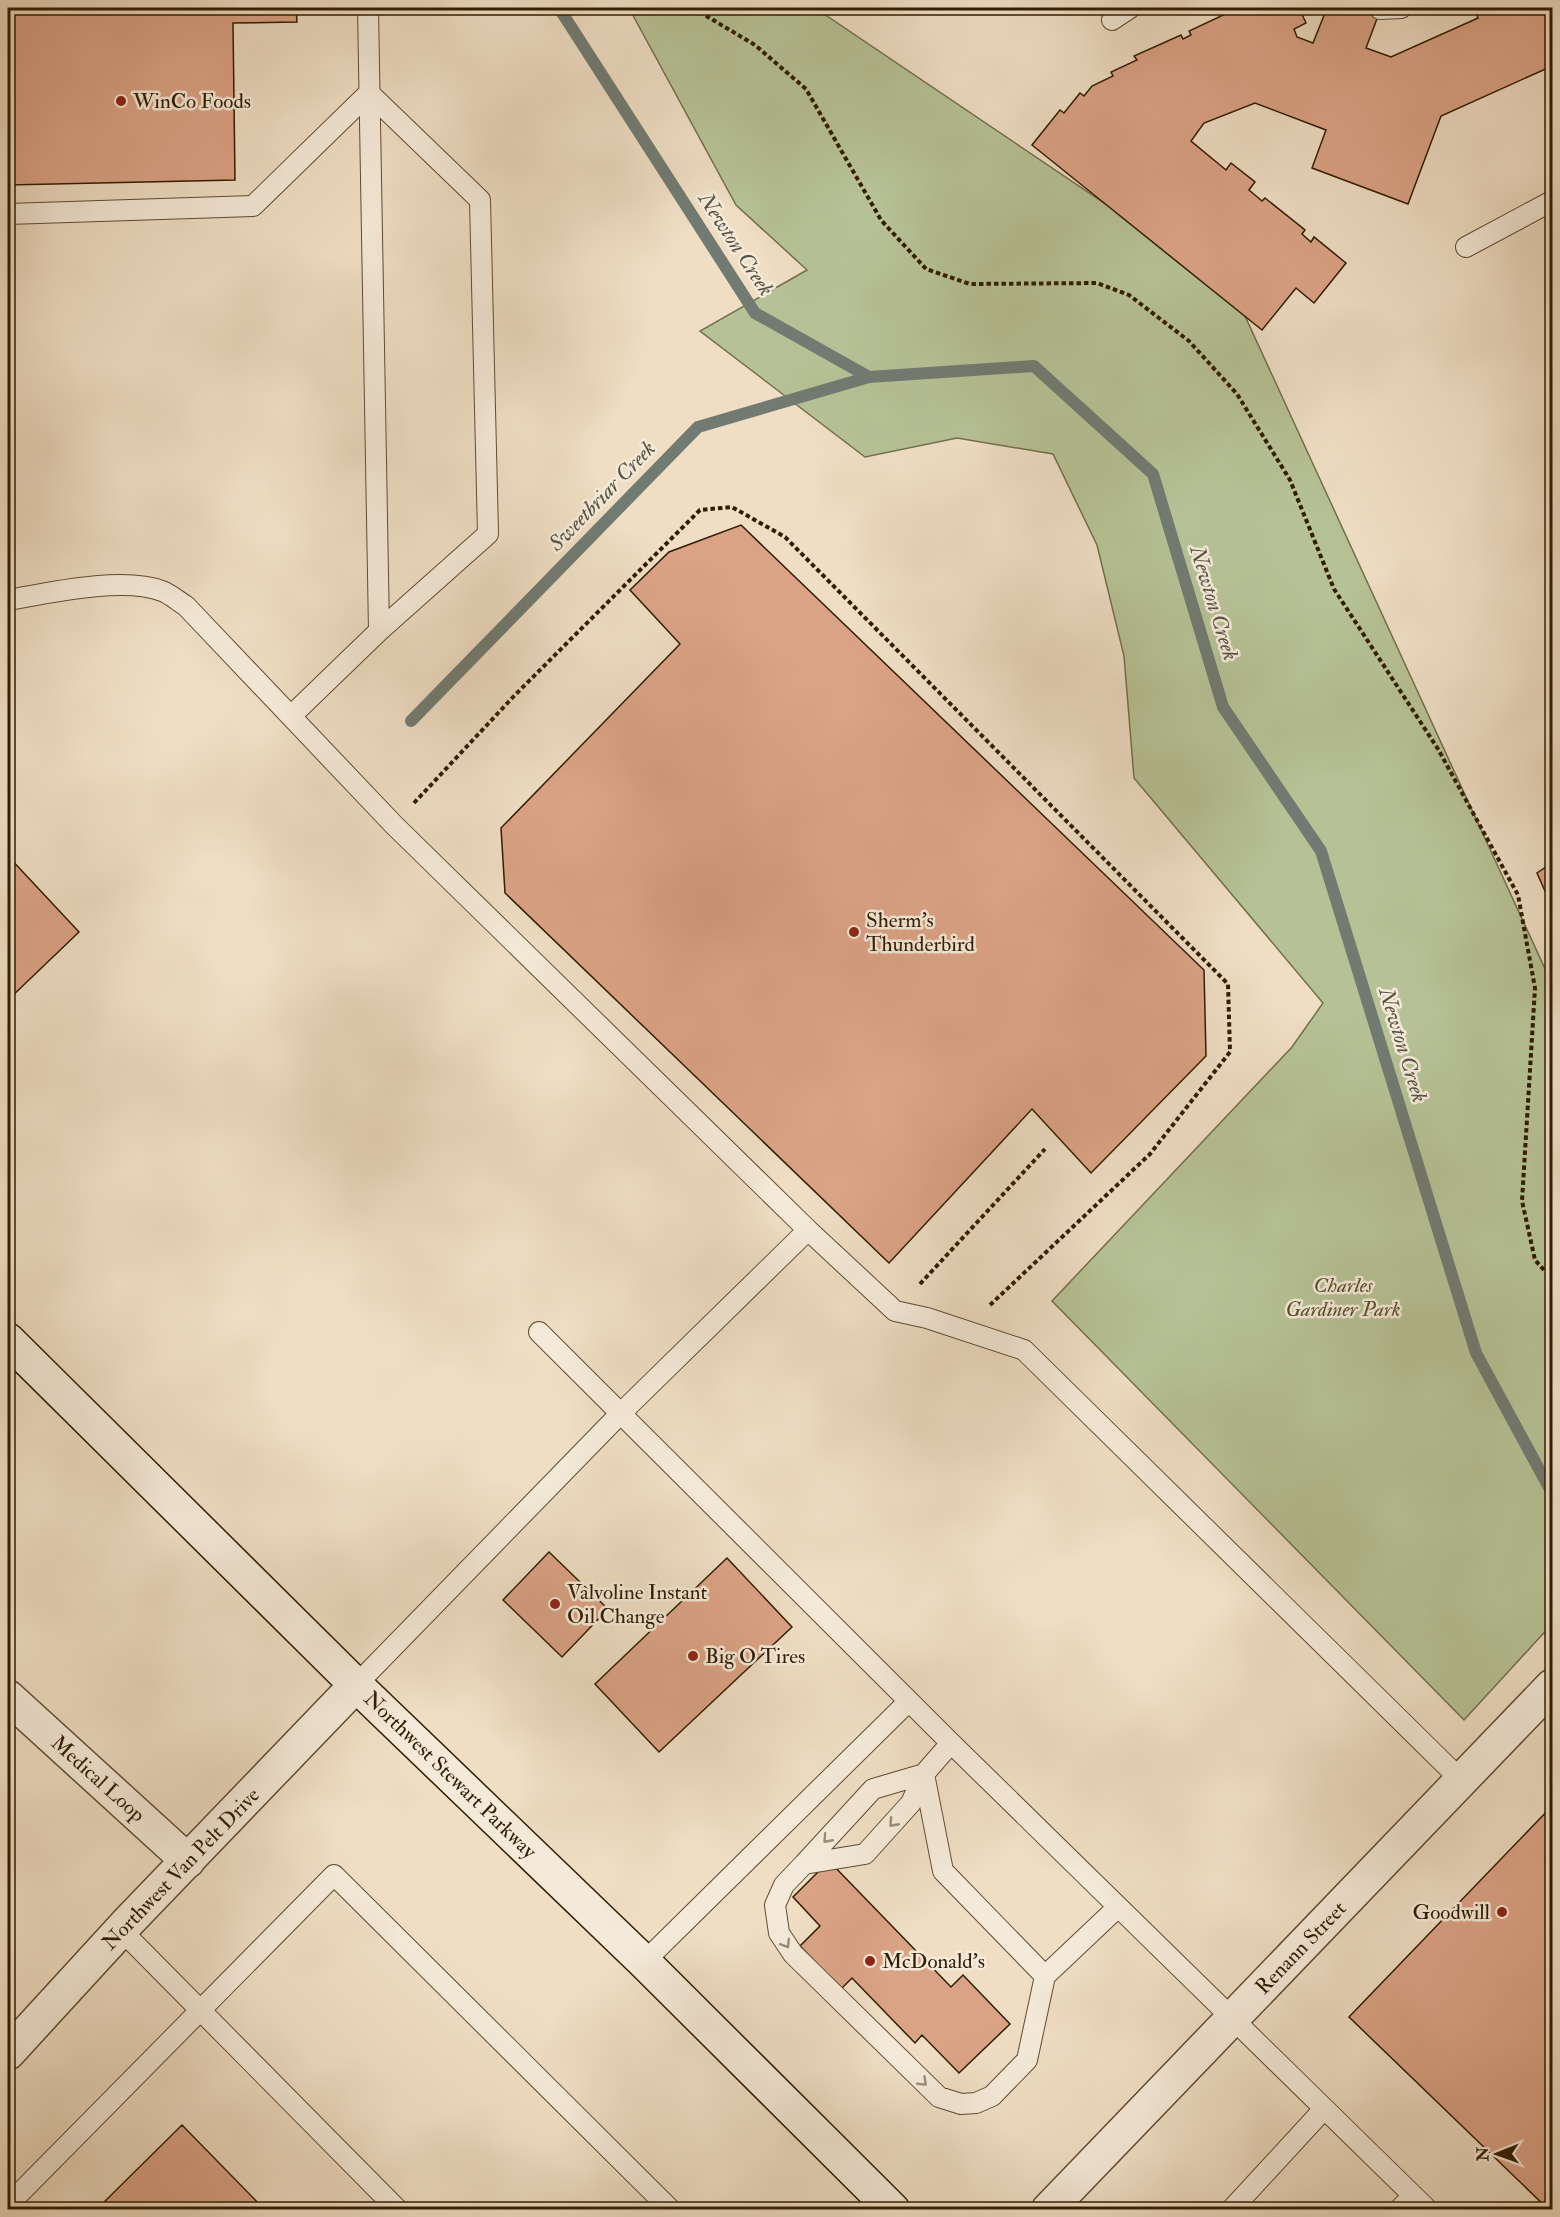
<svg xmlns="http://www.w3.org/2000/svg" width="1560" height="2217" font-family="'IM FELL Double Pica',serif">
<style>
.green{fill:#b6c296;stroke:#736f4c;stroke-width:1.5}
.lines{fill:none;stroke-linecap:round;stroke-linejoin:round}
.stream{stroke:#717b72;stroke-width:12}
.building{fill:#dba386;stroke:#301c01;stroke-width:1.5}
.service-casing{stroke:#604c32;stroke-width:22}
.minor-casing{stroke:#604c32;stroke-width:36}
.tertiary-casing{stroke:#604c32;stroke-width:36}
.secondary-casing{stroke:#301c01;stroke-width:36}
.path{stroke:#301c01;stroke-width:4;stroke-dasharray:4.5 3;stroke-linecap:butt}
.service{stroke:#f5ead9;stroke-width:20}
.minor{stroke:#f5ead9;stroke-width:33}
.tertiary{stroke:#f5ead9;stroke-width:33}
.secondary{stroke:#f5ead9;stroke-width:33}
.oneway{stroke:#9c8d78}
.poi-dot{fill:#8f2418;stroke:#f5ead9;stroke-width:2}
.labels{text-anchor:middle;dominant-baseline:central;stroke-width:5;stroke-linejoin:round;paint-order:stroke}
.poi-label{font-size:21px;fill:#301c01;stroke:#f5ead9;text-anchor:start}
.park-label{font-size:21px;font-style:italic;fill:#584e2e;stroke:#f5ead9}
.street-label{font-size:21px;fill:#301c01;stroke:#f5ead9}
.water-label{font-size:22px;font-style:italic;fill:#565343;stroke:#f5ead9}
</style>
<rect width="100%" height="100%" fill="#efdec4"/>
<filter id="stains"><feTurbulence type="fractalNoise" baseFrequency=".00333" numOctaves="4"/><feColorMatrix values="0 0 0 0 .2 0 0 0 0 .09 0 0 0 0 .02 0 0 0 .5 -.17"/></filter>
<radialGradient id="worn" r=".72"><stop offset=".6" stop-color="#630" stop-opacity="0"/><stop offset="1" stop-color="#630" stop-opacity=".3"/></radialGradient>
<path class="green" d="M629,8h186l418,282 319,694v640l-88,96 -412,-419 240,-254 31,-44 -189,-225 -10,-122 -27,-111 -44,-91 -96,-16 -92,19 -165,-126 107,-61 -71,-65z"/>
<g class="lines">
<path class="stream" d="M559,8l196,305 114,64 165,-11 119,108 70,233 98,144 155,502 76,140
M411,721l287,-294 171,-50"/>
</g>
<path class="building" d="M8,8h288l1,14 -64,1 2,157 -227,5z
M1238,8h61l7,15 -12,6 3,8 16,6 14,-35h54l-15,40 25,9 87,-39 -4,-10h78v66l-2,-7 -109,49 -33,88 -96,-36 14,-38 -71,-27 -51,20 -13,18 35,29 5,-7 24,19 -6,8 13,11 3,-3 40,32 -3,4 9,8 3,-5 32,26 -32,40 -18,-15 -34,42 -230,-185 28,-35 4,3 16,-20 4,3 8,-10 21,-10 -2,-4 26,-12 -3,-4 47,-21 2,4 8,-4 -2,-4z
M741,525l463,445 2,86 -115,117 -59,-64 -143,154 -384,-370 -4,-65 179,-184 -50,-54 39,-38z
M8,856l71,76 -71,68z
M1552,863v44l-15,-34z
M549,1552l59,57 -46,48 -59,-57z
M727,1558l65,69 -133,125 -64,-68z
M1552,1806v404h-3l-200,-193z
M829,1861l122,126 12,-12 47,49 -51,49 -37,-38 -7,8 -63,-65 -11,11 -41,-43 20,-20 -27,-29z
M182,2125l83,85h-169z"/>
<g class="lines">
<g class="service-casing">
<path id="service" d="M1380,9l21,-1
M1112,20l18,-12
M8,214l245,-8 116,-113 111,107 8,334 -109,97
M1466,247l86,-46
M8,600c40,-7 115,-24 154,-9 8,3 16,10 24,15l208,219 414,405 87,81 32,7 97,32 438,431
M291,716l88,-85 -11,-623
M539,1332l412,411 477,467
M356,1685l264,-271 188,-184
M951,1743l-27,31 19,97 102,105 73,-69
M924,1774l-13,29 -46,51 -61,10 -20,21 -9,20 4,28 14,21 146,143 22,7 15,-1 16,-7 35,-36 18,-84
M804,1864l69,-75 51,-15
M121,1930l277,280
M644,1962l265,-261
M8,2205l326,-330 337,335
M1231,2210l93,-101
M1399,2210l14,-15"/>
</g>
<g class="minor-casing">
<path id="minor" d="M8,1697l180,164
M8,2053l121,-132 227,-236"/>
</g>
<g class="tertiary-casing">
<path id="tertiary" d="M1048,2210l504,-524"/>
</g>
<g class="secondary-casing">
<path id="secondary" d="M8,1340l348,345 288,277 249,248"/>
</g>
<path class="path" d="M693,8l62,37 51,44 75,131 45,49 44,15 127,-1 32,12 60,46 48,53 53,86 44,109 104,160 80,146 17,93 -13,213 13,59 17,19
M414,803l100,-107 186,-186 32,-3 53,30 443,447 2,68 -80,102 -162,153
M920,1284l125,-135"/>
<use href="#service" class="service"/>
<use href="#minor" class="minor"/>
<use href="#tertiary" class="tertiary"/>
<use href="#secondary" class="secondary"/>
</g>
<defs><path id="oneway-chevron" d="M-2-3.5L2.5 0L-2 3.5" fill="none" stroke-width="1.6" stroke-linecap="round" stroke-linejoin="round" transform="scale(1.5)"/></defs>
<g class="oneway">
<use href="#oneway-chevron" transform="translate(893 1823) rotate(132)"/>
<use href="#oneway-chevron" transform="translate(827 1839) rotate(132)"/>
<use href="#oneway-chevron" transform="translate(786 1944) rotate(58)"/>
<use href="#oneway-chevron" transform="translate(923 2082) rotate(44)"/>
</g>
<g class="poi-dot">
<circle cx="121" cy="101" r="6"/>
<circle cx="854" cy="932" r="6"/>
<circle cx="555" cy="1604" r="6"/>
<circle cx="693" cy="1656" r="6"/>
<circle cx="1502" cy="1912" r="6"/>
<circle cx="870" cy="1961" r="6"/>
</g>
<g class="labels">
<g class="poi-label">
<text x="133" y="101">WinCo Foods</text>
<text x="866" y="920">Sherm's<tspan x="866" dy="24">Thunderbird</tspan></text>
<text x="567" y="1592">Valvoline Instant<tspan x="567" dy="24">Oil Change</tspan></text>
<text x="705" y="1656">Big O Tires</text>
<text x="1490" y="1912" text-anchor="end">Goodwill</text>
<text x="882" y="1961">McDonald's</text>
</g>
<g class="park-label">
<text x="1343" y="1285">Charles<tspan x="1343" dy="24">Gardiner Park</tspan></text>
</g>
<g class="street-label">
<text transform="translate(450 1775) rotate(44)">Northwest Stewart Parkway</text>
<text transform="translate(98 1779) rotate(42)">Medical Loop</text>
<text transform="translate(181 1869) rotate(-46)">Northwest Van Pelt Drive</text>
<text transform="translate(1301 1948) rotate(-46)">Renann Street</text>
</g>
<g class="water-label">
<text transform="translate(736 244) rotate(57)">Newton Creek</text>
<text transform="translate(602 496) rotate(-46)">Sweetbriar Creek</text>
<text transform="translate(1214 603) rotate(73)">Newton Creek</text>
<text transform="translate(1403 1045) rotate(73)">Newton Creek</text>
</g>
</g>
<rect width="1560" height="2217" fill="none" stroke="#efdec4" stroke-width="30"/>
<rect x="9" y="9" width="1542" height="2199" fill="none" stroke="#301c01" stroke-width="3"/>
<rect x="15" y="15" width="1530" height="2187" fill="none" stroke="#301c01" stroke-width="1.5"/>
<g transform="translate(1497 2154) rotate(269)" stroke="#f5ead9" stroke-width="4.5" paint-order="stroke">
<path d="M0-4.5L10 22L0 15L-10 22Z" fill="#301c01"/>
<text y="-9" font-size="16" font-weight="bold" text-anchor="middle" fill="#301c01">N</text>
</g>
<rect width="100%" height="100%" filter="url(#stains)"/>
<rect width="100%" height="100%" fill="url(#worn)"/>
</svg>
